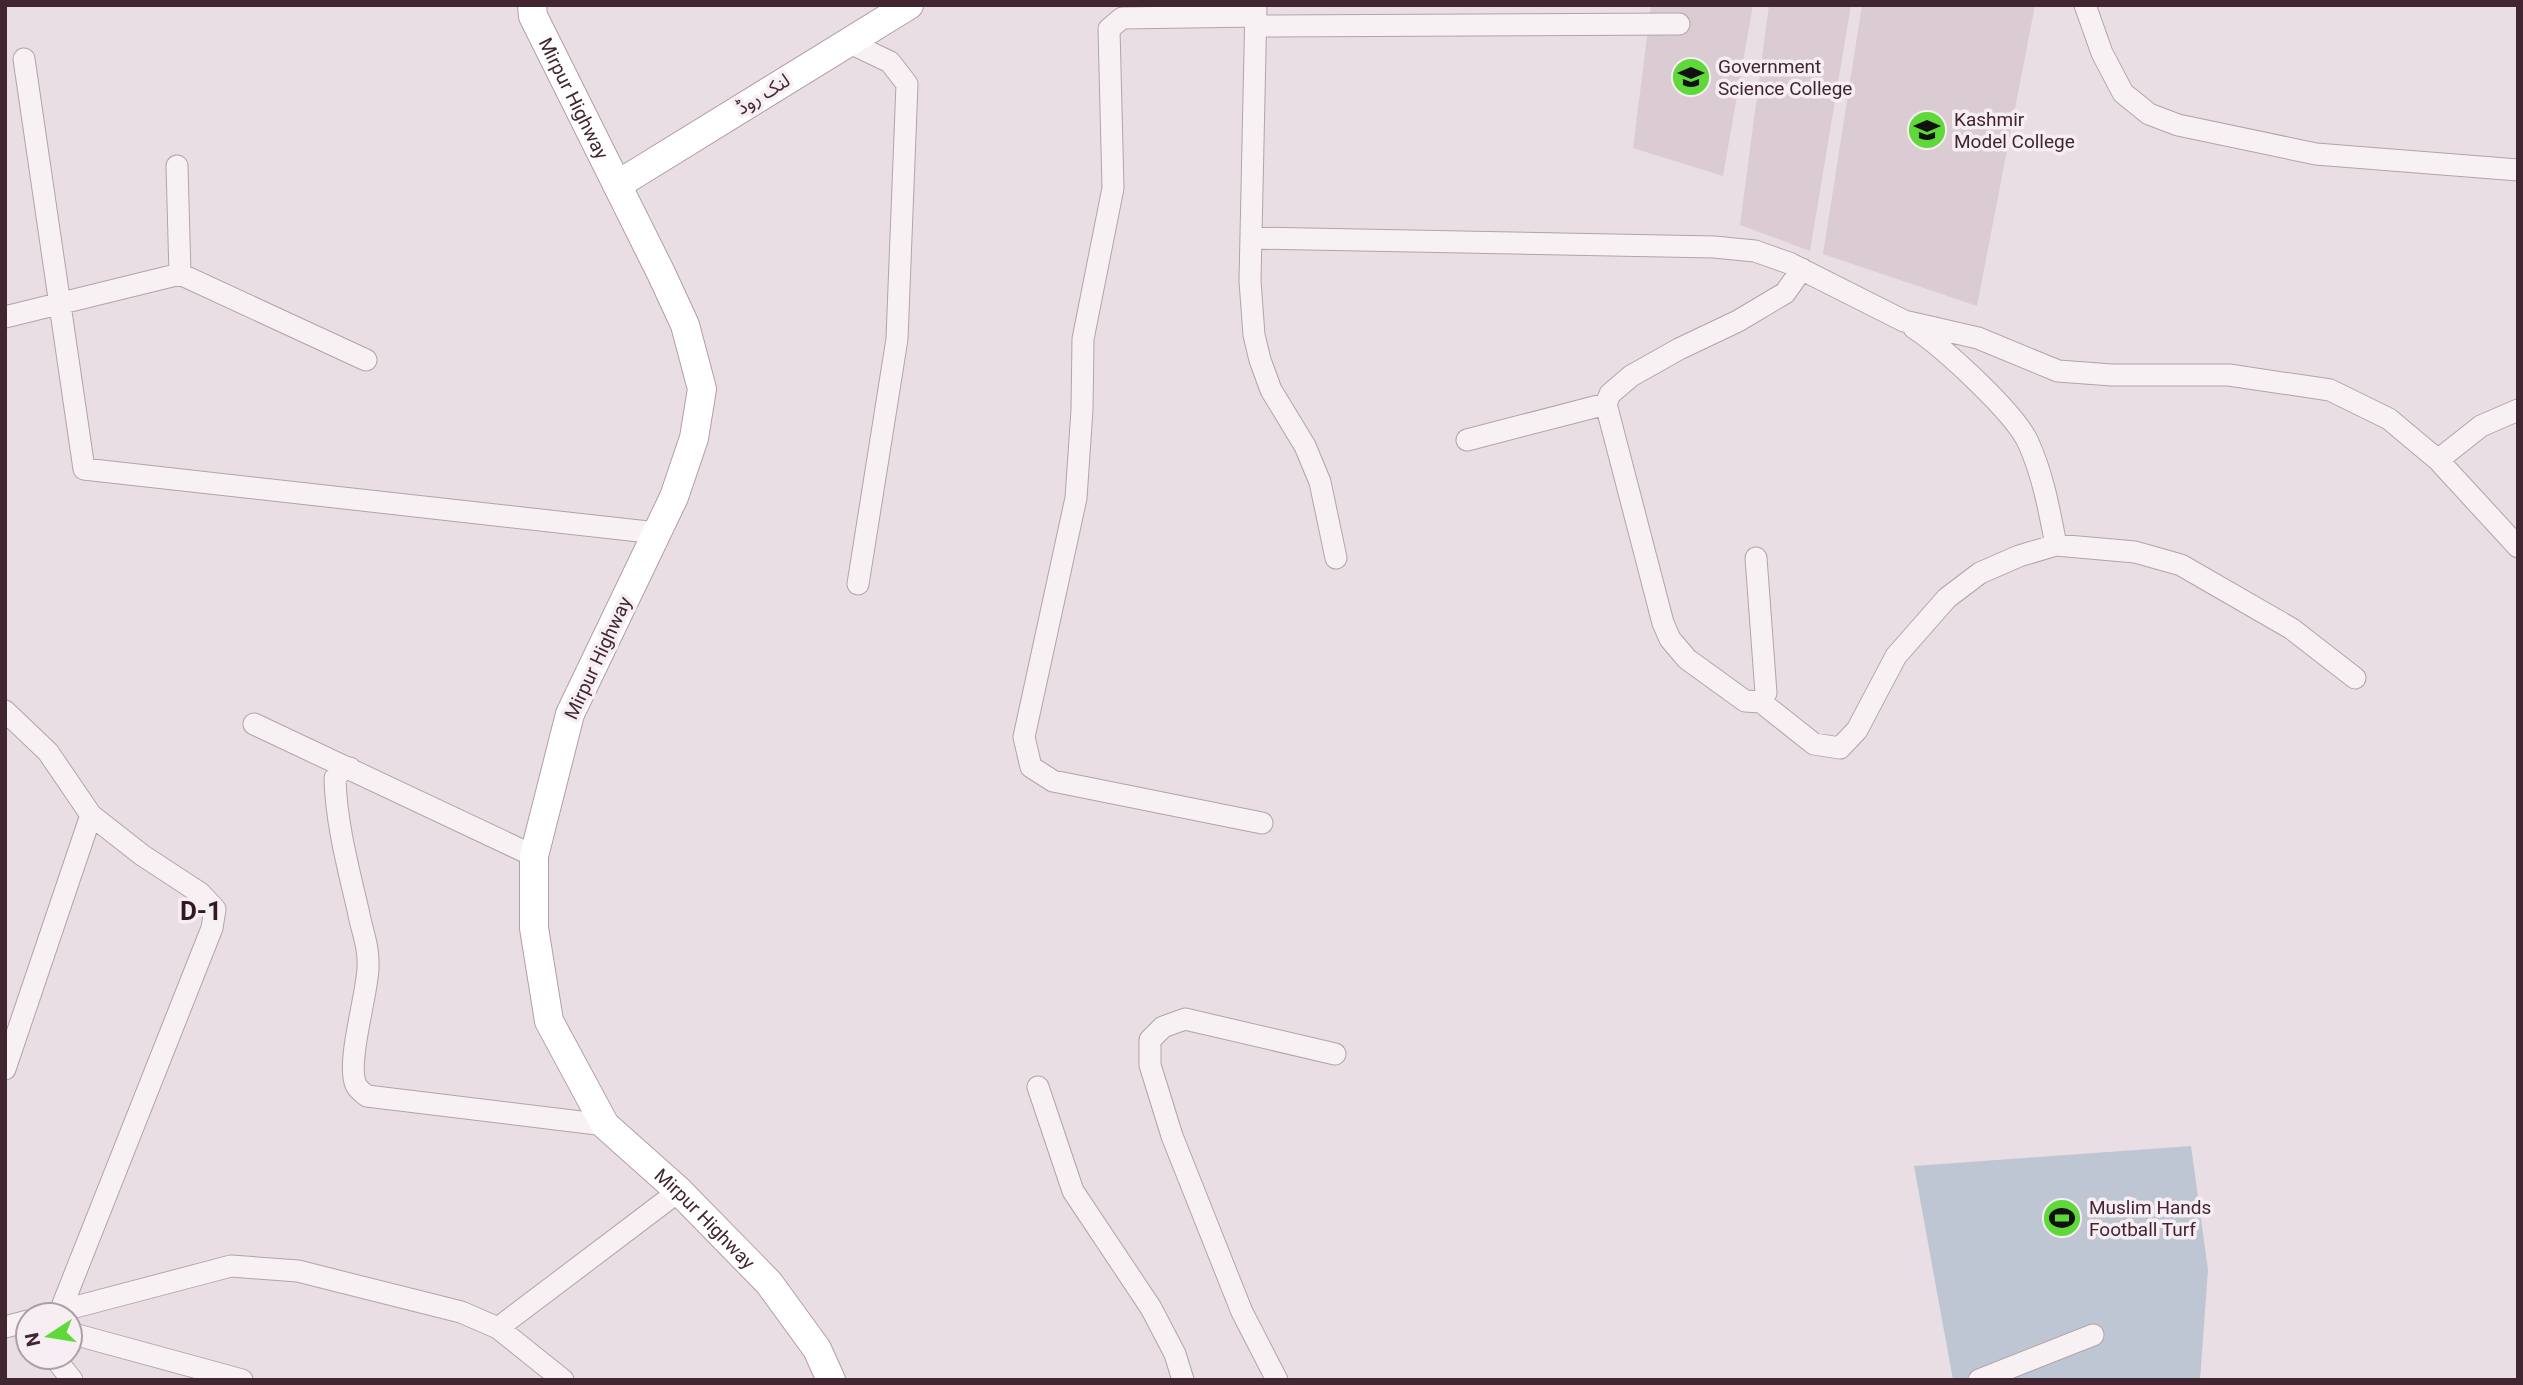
<svg xmlns="http://www.w3.org/2000/svg" width="2523" height="1385" font-family="Roboto,'Noto Sans Arabic',sans-serif">
<style>
.built{fill:#dbccd3}
.grass{fill:#bec6d3}
.lines{fill:none;stroke-linecap:round;stroke-linejoin:round}
.minor-casing{stroke:#b3a3aa;stroke-width:23}
.major-casing{stroke:#b59ca9;stroke-width:30}
.minor{stroke:#f7f1f4;stroke-width:21}
.major{stroke:#fff;stroke-width:28}
.labels{text-anchor:middle;dominant-baseline:central;stroke-width:7;stroke-linejoin:round;paint-order:stroke}
.poi-label{font-size:19px;fill:#412632;stroke:#f6eef2;text-anchor:start}
.street-label{font-size:19px;fill:#412632;stroke:#f6eef2}
.district-label{font-size:26px;font-weight:bold;fill:#311823;stroke:#f6eef2}
</style>
<rect width="100%" height="100%" fill="#e9dee3"/>
<path class="built" d="M1651,5h102l-30,171 -90,-28z
M1769,5h82l-41,246 -70,-26z
M1862,5h173l-58,301 -154,-52z"/>
<path class="grass" d="M2191,1146l17,124 -8,110h-247l-39,-214z"/>
<g class="lines">
<g class="minor-casing">
<path id="minor" d="M1256,5l-6,276 4,54 6,25 11,30 34,56 15,36 16,76
M2085,5l17,48 21,40 26,21 29,11 138,29 202,16
M1256,16l-134,2 -13,11 4,159 -30,151 -1,71 -6,88 -52,239 7,30 22,14 209,42
M1256,26l423,-2
M848,42l42,20 17,22 -10,255 -39,245
M24,59l60,410 573,64
M177,166l3,108 186,86
M1251,238l463,9 41,4 34,12 115,58 74,17 80,33 54,4h117l101,15 59,29 49,41 80,87
M1802,269l-17,24 -47,28 -59,28 -48,27 -21,18 -4,10 57,219 7,16 17,20 58,42 16,1 53,42 26,4 17,-18 39,-74 51,-58 33,-25 39,-17 37,-11 79,7 46,13 111,64 63,49
M5,317l175,-43
M1914,328c29,19 100,84 114,114 15,33 21,67 28,103
M1467,440l139,-36
M2438,460l43,-34 37,-16
M1756,558l10,135 -5,9
M5,711l43,41 43,63 51,40 58,38 15,16 -3,19 -151,381
M254,724l280,132
M350,768l-8,2 -7,8c1,44 13,89 23,132 4,22 11,35 10,58 -1,28 -22,95 -12,117 2,4 7,8 11,11l238,29
M5,1069l86,-254
M1038,1087l35,104 78,117 24,46 8,26
M45,1315l186,-49 67,5 163,41 37,16 65,52
M5,1327l23,-6
M498,1328l181,-137
M70,1333l172,47
M54,1357l18,23
M1277,1380l-35,-68 -70,-176 -22,-71v-25l13,-13 22,-8 150,35
M1979,1380l114,-45"/>
</g>
<g class="major-casing">
<g id="major">
<path id="s1" d="M532,5l1,11 128,257 24,52 17,64 -8,49 -20,59 -104,217 -36,142v72l15,93 56,104 74,66 90,92 48,66 14,31"/>
<path d="M617,185l292,-180"/>
</g>
</g>
<use href="#minor" class="minor"/>
<use href="#major" class="major"/>
</g>
<defs>
<g id="university-disc" transform="scale(2.0125)"><circle r="9.5" fill="#5fd839" stroke="#f6eef2"/><path d="M0-5L7-2L0 1L-7-2ZM-4 1L0 2.5L4 1V4Q0 6-4 4Z" fill="#111"/></g>
<g id="stadium-disc" transform="scale(2.0125)"><circle r="9.5" fill="#5fd839" stroke="#f6eef2"/><path d="M0-5a6.5 5 0 1 0 0 10a6.5 5 0 1 0 0-10ZM-3.5-1.8h7v3.6h-7Z" fill="#111"/></g>
</defs>
<g fill-rule="evenodd">
<use href="#university-disc" x="1691" y="77"/>
<use href="#university-disc" x="1927" y="130"/>
<use href="#stadium-disc" x="2062" y="1218"/>
</g>
<g class="labels">
<g class="poi-label">
<text x="1718" y="66">Government<tspan x="1718" dy="22">Science College</tspan></text>
<text x="1954" y="119">Kashmir<tspan x="1954" dy="22">Model College</tspan></text>
<text x="2089" y="1207">Muslim Hands<tspan x="2089" dy="22">Football Turf</tspan></text>
</g>
<g class="street-label">
<text transform="translate(763 94) rotate(-32)">لنک روڈ</text>
<text stroke="none"><textPath href="#s1" startOffset="103">Mirpur Highway</textPath></text>
<text transform="translate(598 658) rotate(-65)">Mirpur Highway</text>
<text stroke="none"><textPath href="#s1" startOffset="1342">Mirpur Highway</textPath></text>
</g>
<g class="district-label">
<text x="201" y="911">D-1</text>
</g>
</g>
<rect width="2523" height="1385" fill="none" stroke="#412632" stroke-width="14"/>
<g transform="translate(49 1336) rotate(258)"><circle r="33" fill="#f6eef2" stroke="#ae9ea5" stroke-width="2"/>
<path d="M0-5L12 26L0 18L-12 26Z" fill="#5fd839"/>
<text y="-10" font-size="19" font-weight="bold" text-anchor="middle" fill="#412632">N</text>
</g>
</svg>
